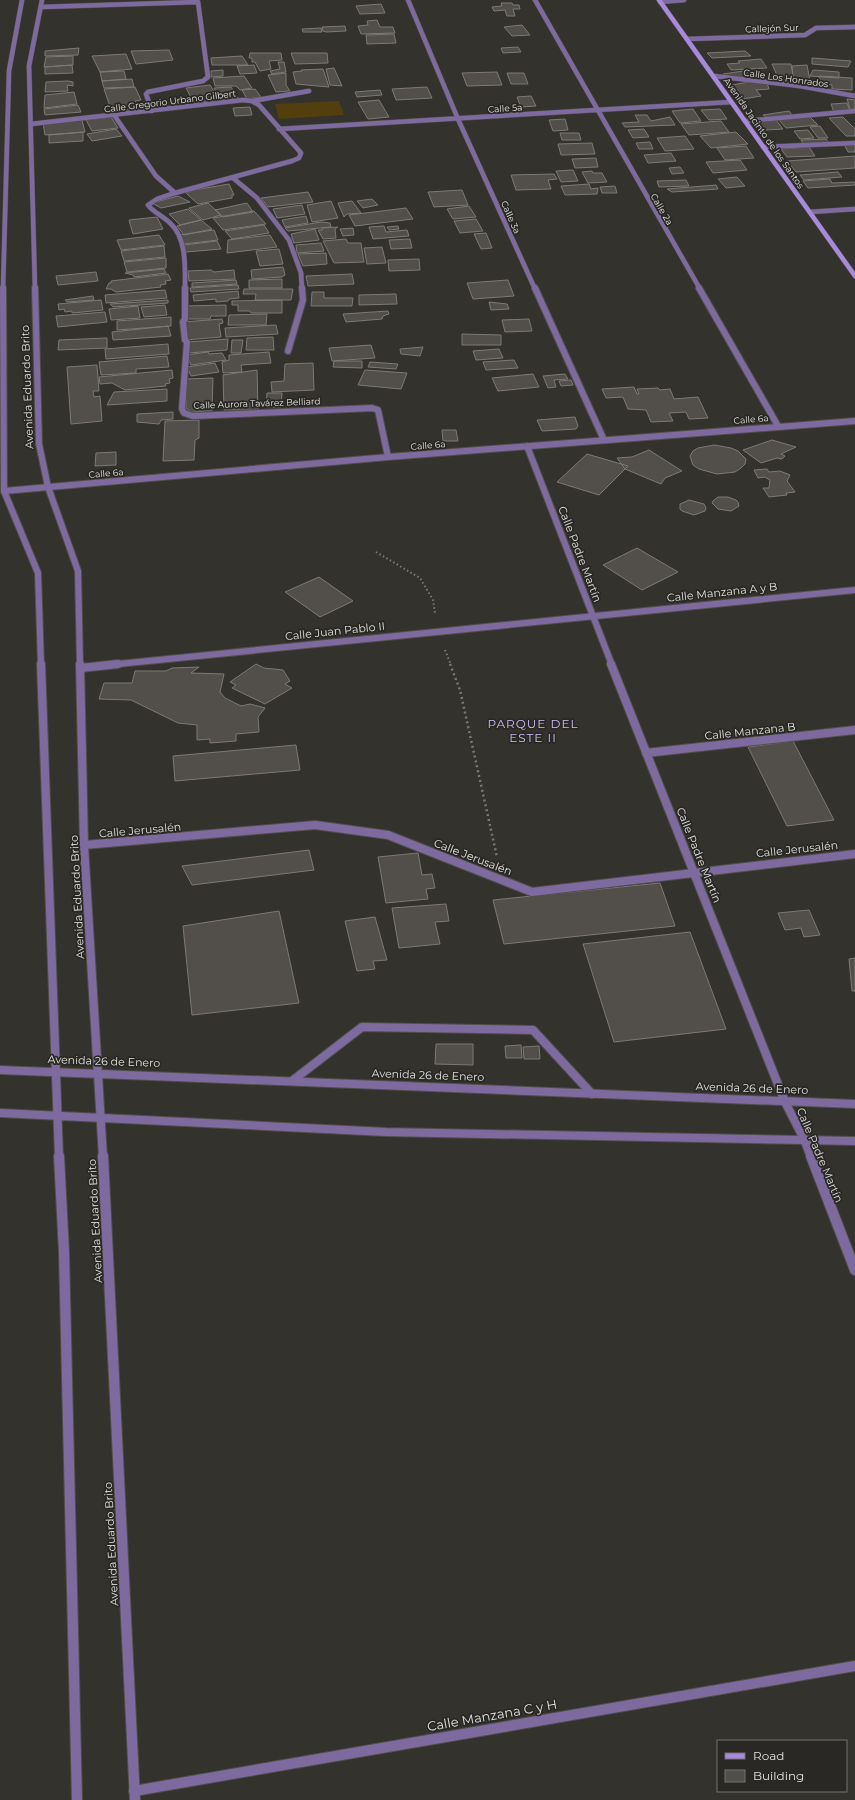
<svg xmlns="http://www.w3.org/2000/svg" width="855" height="1800" font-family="Montserrat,sans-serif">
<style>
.green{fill:#533e0e}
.building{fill:#524f4b;stroke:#7d7a75}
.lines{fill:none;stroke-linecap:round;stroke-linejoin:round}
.service-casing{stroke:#504e49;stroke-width:10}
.minor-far3-casing{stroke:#504e49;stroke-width:5.5}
.minor-far2-casing{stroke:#504e49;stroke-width:8}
.minor-far1-casing{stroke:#504e49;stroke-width:10}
.minor-casing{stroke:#504e49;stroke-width:12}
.tertiary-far3-casing{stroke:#504e49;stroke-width:5.5}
.tertiary-far2-casing{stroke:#504e49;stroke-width:8}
.tertiary-far1-casing{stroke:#504e49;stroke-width:10}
.tertiary-casing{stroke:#504e49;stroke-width:12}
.secondary-casing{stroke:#504e49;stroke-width:5.5}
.path-far1{stroke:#7b7975;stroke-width:2;stroke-dasharray:1.5 2.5;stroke-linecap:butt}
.path{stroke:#7b7975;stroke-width:2.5;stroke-dasharray:2 3;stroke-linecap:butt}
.service{stroke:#7d6b9f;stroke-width:8}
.minor-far3{stroke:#7d6b9f;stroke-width:4.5}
.minor-far2{stroke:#7d6b9f;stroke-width:6}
.minor-far1{stroke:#7d6b9f;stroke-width:8}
.minor{stroke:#7d6b9f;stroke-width:10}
.tertiary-far3{stroke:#7d6b9f;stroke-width:4.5}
.tertiary-far2{stroke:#7d6b9f;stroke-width:6}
.tertiary-far1{stroke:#7d6b9f;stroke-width:8}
.tertiary{stroke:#7d6b9f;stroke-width:10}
.secondary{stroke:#a78add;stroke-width:4.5}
.labels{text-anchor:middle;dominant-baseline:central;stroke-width:3.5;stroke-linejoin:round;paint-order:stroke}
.far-street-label{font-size:9px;fill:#e1e0dd;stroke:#2a2824}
.street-label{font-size:11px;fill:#e1e0dd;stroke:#2a2824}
.neighbourhood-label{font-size:12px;letter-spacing:1px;fill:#cfbdf5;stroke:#2a2824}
.near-street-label{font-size:13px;fill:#e1e0dd;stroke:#2a2824}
</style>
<rect width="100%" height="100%" fill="#34322d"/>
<path class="green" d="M339,101l5,14 -65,4 -4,-15z"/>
<path class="building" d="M501,3h11l1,2h6l1,4h-7l2,7h-8l-2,-6 -11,1 -2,-4 10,-1z
M381,4l4,9 -25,1 -4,-8z
M377,20l3,7h13l2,6 -34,1 -3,-8 10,-1 -1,-4z
M522,25l8,10 -18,1 -8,-9z
M345,26l1,5 -20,1 -3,-1 -1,-4z
M321,28l1,4h-19l-1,-3z
M394,34l2,9 -29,1 -1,-9z
M518,47l3,5 -18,1 -2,-5z
M79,48l-1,7 -33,1v-5z
M169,50l4,10 -37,4 -5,-13z
M745,51l6,5 -39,2 -5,-5z
M250,53h31l1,7 -13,1 2,8 -11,2 -5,-9h-3v-4h-3z
M291,53h36l1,10 -33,1z
M126,54l6,15 -32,3 -8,-16z
M73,56v9l-29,2 2,-10z
M242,56l6,9h-36l-1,-7z
M812,58l39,3 -3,6 -36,-3z
M761,59l6,9 -36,2 -4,-6 13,-1 -2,-2z
M278,62h6l2,10 -14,2 -2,-3 10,-2z
M772,64h19l3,16h-15z
M72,65l1,8 -28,1v-7z
M254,65l3,8 -17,1 -3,-8z
M807,65l3,16h-17l-1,-15z
M334,68l8,18 -12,-1 -4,-16z
M323,69l6,18 -33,-3 -3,-12 9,-1 -1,-1z
M223,70v6l-12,1v-6z
M750,70l3,9 -28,-2 -2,-3z
M813,70l26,2v6l-29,-2z
M124,71l2,8 -24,2 -2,-9z
M497,72l5,13 -35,1 -5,-13z
M286,73v12l4,6 -14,1 -8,-17z
M507,73h17l4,11h-17z
M244,76l8,12 -12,2 -4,-4h-21l-2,-8z
M819,76l33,2v12l-20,-1v-4l-13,-1z
M132,79l2,8 -30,1 -2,-7z
M68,81l5,1v4l-6,-1 1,6 -23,1 1,-10z
M749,82l18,1 2,6 -13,1 5,6 -18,3 -11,-14z
M210,85l9,15 -25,3 -8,-15z
M135,87l6,13 -6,1 3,8 -26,3 -8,-23z
M231,87l8,12 -18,1 -7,-12z
M427,87l5,11 -36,2 -4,-11z
M255,89l6,8 -14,2 -5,-9z
M380,90l2,5 -25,2 -2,-5z
M74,92l3,12 -33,4 1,-13z
M531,96l5,10 -15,1 -4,-10z
M847,99l8,1v9h-5z
M379,100l10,17 -21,2 -10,-17z
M847,103l3,8 -16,1 -3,-8z
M78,105l3,7 -36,3 -1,-6z
M250,107l2,8 -17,1 -2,-8z
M693,109l8,12 -21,2 -8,-12z
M720,109l7,10 -18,1 -8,-10z
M789,111l4,5 -26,1 -4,-2z
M635,115h12l4,6 19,-4 5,8 -50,2 -3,-4 17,-1z
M111,117l7,11 -26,3 -6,-11z
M810,117l8,8 -32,3 -7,-8z
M843,117l12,12v7h-9l-17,-18z
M565,119l3,11 -15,1 -4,-11z
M82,120l3,12 -40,3 -2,-12z
M776,120l7,9 -18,1 -7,-9z
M721,121l8,11 -40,3 -8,-11z
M820,126l8,12h-10l-8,-11z
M116,129l6,7 -30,5 -5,-7z
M644,129l5,8 -16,1 -5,-8z
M808,130l6,8 -14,1 -6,-8z
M83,132v9l-34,2v-8z
M736,132l12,12 -37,4 -11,-12z
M560,133h19l2,7h-19z
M685,136l9,13 -29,2 -8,-13z
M826,139l3,4 -26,1 -2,-4z
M650,142l3,7h-14l-3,-6z
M592,143l3,11 -34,1 -3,-11z
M844,144h11v8h-7z
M746,146l8,12 -29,2 -8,-12z
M809,147l6,9 -28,1 -6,-8z
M671,153l5,8 -28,2 -4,-8z
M855,156v12l-59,4 -9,-11z
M596,158l2,9 -23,1 -3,-9z
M740,160l7,10 -34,3 -7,-11z
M680,167l4,6 -12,1 -3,-6z
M573,170l5,11 -17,1 -5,-11z
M592,171l1,2h9l5,9 -19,1 -6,-11z
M838,172l4,5 -38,3 -4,-5z
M554,174l3,5 -9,1 3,9 -35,1 -5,-15z
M737,177l8,9 -19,2 -8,-9z
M830,179l2,4 23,-1v3l-47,3 -5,-7z
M686,180l3,6 -30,1 -2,-6z
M229,184l5,11h-2v3l-34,6 -12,-11 8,-3z
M589,184l2,5 7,-1 -1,6 -32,1 -4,-9z
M716,185l2,4 -46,3 -5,-3z
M615,186l2,7h-15l-2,-6z
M462,190l6,15 -34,2 -6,-15z
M308,192l5,10 -45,5 -7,-9z
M178,196l12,6 -29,6 -9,-5z
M372,199l6,6 -15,3 -6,-7z
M331,201l7,17 -26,4 -5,-17z
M352,201l9,12 -14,1 -3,3 -6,-14z
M208,203l13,12 -18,5 -14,-12z
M247,203l6,9 -30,5 -8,-7z
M302,205l3,9 -28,4 -4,-9z
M469,206l7,11 -23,2 -6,-10z
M406,208l7,11 -58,7 -6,-11z
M188,209l13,11 -21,5 -11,-11z
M254,211l12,13 -43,6 -10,-12z
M306,216l2,7 -23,4 -3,-7z
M157,217l6,12 -30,5 -4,-14z
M476,219l7,12 -23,2 -6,-12z
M201,220l11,9 -28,6 -7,-9z
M321,222l9,1 1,4 -43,4 -3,-3z
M264,225l5,8 -37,6 -7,-8z
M384,226l2,6 21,-2 2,6 -36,3 -4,-12z
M398,226l1,3 -10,1 -2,-3z
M338,227l-3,2 1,9 -13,1 -5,-9h4v-2z
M353,228l1,7 -11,1 -3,-7z
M315,229l4,11 -25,3 -3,-9z
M214,230l4,10 -34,4 -5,-9z
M486,233l6,15 -11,1 -7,-15z
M159,235l6,10 -44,5 -4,-10z
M270,235l7,12 -50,6 1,-13z
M346,239l2,4h13l3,19 -30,1 -11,-22z
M410,239l2,9 -21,1 -2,-9z
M217,241l4,8 -35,3 -2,-7z
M321,243l3,8 -27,2 -1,-8z
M164,246l1,11 -41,4 -3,-10z
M382,247l4,16 -19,1 -3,-16z
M279,249l4,15 -23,2 -4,-15z
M326,253l1,11 -24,2 -5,-12z
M166,258v10l-39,4 -3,-10z
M419,259l1,11 -31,1 -1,-11z
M283,267l2,8 -3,2 -30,2 -1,-9z
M164,269l2,4 -32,4 -1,-2 -8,-2z
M211,270l3,2 20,-2 1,9 -46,2 -1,-10z
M96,272l2,9 -40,4 -2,-9z
M168,274l3,6 -6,1 1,3 -6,1 1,2 -45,5 -5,-3h-5l3,-6h2v-2z
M352,274l2,10 -46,2 -2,-10z
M282,279v9h-33v-8z
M236,280l1,4 -45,3v-4z
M508,280l6,16 -41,3 -6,-16z
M238,285l1,4 -48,3 -1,-4z
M244,289h49l-2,11h-36l1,-6h-13z
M165,290l2,8 -61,5 -1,-8z
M238,291l1,7 -10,1 -1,2 -12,1v-3l-22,2 -1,-6z
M312,292h12v6h29l-1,8h-41z
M396,294l1,10 -38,1v-10z
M93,296l1,4 -27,2 -2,-2z
M101,300l2,10 -31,3v-2l-7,1 -1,-3 -5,1 -1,-6z
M168,300v3l-55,4 -3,-3z
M282,300v13h-31l-1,-2h-12v-6h-6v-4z
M489,302l18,2 2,5 -18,1z
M165,305l2,10 -23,2 -3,-10z
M226,305v11h-15l-1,3h-25v-13z
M138,306l2,12 -29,2 -2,-11z
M388,311l1,3 -6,2 -1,3 -36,3 -3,-8z
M105,312l2,10 -49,5 -2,-11z
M267,314l-1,11h-38l1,-10z
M171,317v9l-54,4v-9z
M222,319l1,4 -4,1 2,13 -36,3 -2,-18z
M529,319l3,12 -27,1 -3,-12z
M276,325l2,9 -52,3 -1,-9z
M168,326l3,10 -58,4 -1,-8z
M462,334l39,1v10h-39z
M273,337l1,13h-28l1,-12z
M107,338v10l-49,2 1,-10z
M228,339l-1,11 -39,3 -1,-11z
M232,340h11l-2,13h-10z
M168,344l1,10 -63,5 -1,-10z
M371,345l4,13 -43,3 -3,-13z
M423,347l-3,9 -19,-2 -1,-5z
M499,349l4,9 -27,2 -3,-9z
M208,352l1,2 13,-1 4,7 -35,5 -5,-10z
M269,352l2,11 -30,2 1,7 -19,1 -1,-11 7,-2v-5z
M167,356l2,11 -33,2v4l-35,2 -2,-13z
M514,360l4,8 -32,2 -3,-8z
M334,361h28v7l-29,-1z
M370,362l28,2 -2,5 -28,-2z
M215,363l4,9 -28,4 -4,-9z
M313,363l1,27 -42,2 -1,-10 13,-1 1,-17z
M97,365l2,26h-6l1,6 6,-1 2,25 -31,3 -4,-57z
M172,370l1,8 -4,1 1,4 -5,1 1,2 -41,4 -13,-7 -12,1 -1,-7z
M257,370l1,40h-34l-1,-35z
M365,370l42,3 -6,16 -43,-4z
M533,374l6,13 -41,4 -6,-13z
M565,374l3,5 -14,1 2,7 -8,1 -5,-12z
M213,378l-1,33 -21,1 -5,-4 1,-29z
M571,380l2,5 -12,1 -2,-5z
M634,387l3,7h2l-2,-5 21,-1 2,2 10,-1 4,10 24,-2 10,21 -19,1 -3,-7 -17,1 4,8 -22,1 -5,-12 -18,-1 -5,-12 -17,1 -4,-9z
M167,389v12l-60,4 7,-13z
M267,393h15l-1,14h-15z
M173,412v7l-12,1 -2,4 -22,-2v-8z
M575,417l3,9 -2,3 -34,2 -5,-11z
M199,420v18l-4,2 -1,20 -31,1 2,-40z
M442,430h14l2,11h-15z
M772,440l24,7 -15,7 4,2 -3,3 -5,-1 -16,5 -18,-13z
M714,445l17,3 7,3 8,8 -1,5 -4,4 -6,4 -18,2 -18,-5 -6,-4 -3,-9 3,-5 5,-3z
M649,450l33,21 -17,7 -4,6 -36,-15 -8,-11 15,-1z
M116,452v13l-21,1 1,-13z
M587,454l41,12 -29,29 -42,-13z
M767,469l2,3 11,-1 10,4 -3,6 8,11 -9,1 1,2 -18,2 -6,-9h6l1,-8 -5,-3 -7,1 -4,-8z
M718,497h10l8,3 2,2 1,4 -8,5 -13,-2 -6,-6 1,-2z
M689,500l15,4 2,4 -1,3 -11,4 -12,-4 -2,-2v-5z
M637,548l41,24 -36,18 -39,-25z
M319,577l34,24 -33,16 -35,-25z
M256,664l8,4 19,2 7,11 -5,3 7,4 -27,16 -33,-16 4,-3 -6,-3z
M199,667l-8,6 33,1 -4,18 5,6 16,8 9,-2 15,4 -7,9 1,15 -23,2v7l-26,2v-4l-13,1v-15l-19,-2 -47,-23 -32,-1 5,-16h28l3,-12h31l6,-3z
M793,741l41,79 -47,6 -39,-79z
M296,745l4,25 -125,11 -2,-25z
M309,850l5,20 -122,15 -10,-19z
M418,853l4,22 10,-1 3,14 -9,1 2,10 -42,4 -8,-46z
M660,883l15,43 -171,18 -11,-44z
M446,904l3,17 -14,1 5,22 -41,4 -7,-40z
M809,910l11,25 -16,2 -3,-9 -16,2 -7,-17z
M279,911l20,92 -107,12 -9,-89z
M375,917l12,43 -14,1 2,8 -18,2 -12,-50z
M690,932l36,97 -112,13 -31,-98z
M855,958v33h-3l-3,-32z
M436,1044h37v21l-38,-1z
M521,1045l1,13h-16l-1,-12z
M539,1046l1,13h-16l-1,-12z"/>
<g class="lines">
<g class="service-casing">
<path id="service" d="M292,1081l70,-54 171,3 59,64"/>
</g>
<g class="minor-far3-casing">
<path id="minor-far3" d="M408,0l50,119 77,170
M535,0l165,289
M660,2l24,-2
M41,7l157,-5 10,75 -5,4 -55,11 -2,2 6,17
M687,39l118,-4 11,-7 39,-1
M714,76l86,10 55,10
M114,115l42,61 19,17
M745,121l110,-10
M31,124l212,-24 9,1 57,-10
M279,129l452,-27
M763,147l92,-4
M233,178l24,20 32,42 12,33 1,16
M810,212l45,-3
M185,289c0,-21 2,-51 -15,-66 -7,-7 -16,-10 -22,-18l9,-6 18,-6 117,-32 7,-3 2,-5 -42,-48 -7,-4"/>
</g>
<g class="minor-far2-casing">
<path id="minor-far2" d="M185,288v31l-2,3 2,18 2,2 -5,67 2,4 9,3 179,-8 6,2 10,47
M535,288l69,152
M699,288l79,138
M288,351l15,-51 -1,-12
M527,446l85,219
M4,491l384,-34 467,-36
M108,665l747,-75"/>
</g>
<g class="minor-far1-casing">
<path id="minor-far1" d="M611,664l174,438 19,37 7,18
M81,668l37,-4
M646,753l209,-23
M84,845l231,-20 73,10 144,57 323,-38"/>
</g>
<g class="minor-casing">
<path id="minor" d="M811,1156l44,114
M134,1791l721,-125"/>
</g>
<g class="tertiary-far3-casing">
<path id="tertiary-far3" d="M3,289l6,-218 13,-71
M35,289l-6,-223 13,-66"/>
</g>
<g class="tertiary-far2-casing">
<path id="tertiary-far2" d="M3,288l1,203 34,82 3,92
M35,288l4,156 9,43 30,84 2,94"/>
</g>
<g class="tertiary-far1-casing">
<path id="tertiary-far1" d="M41,664l18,493
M80,664l4,181 19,312
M0,1070l855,34
M0,1113l386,19 469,9"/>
</g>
<g class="tertiary-casing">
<path id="tertiary" d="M59,1156l5,96 13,548
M103,1156l32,644"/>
</g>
<g class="secondary-casing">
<path id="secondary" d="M659,0l196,276"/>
</g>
<path class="path-far1" d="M376,552l44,26 13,22 2,13
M445,650l6,15"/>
<path class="path" d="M450,664l10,26 37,167"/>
<use href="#service" class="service"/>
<use href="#minor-far3" class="minor-far3"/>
<use href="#minor-far2" class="minor-far2"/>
<use href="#minor-far1" class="minor-far1"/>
<use href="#minor" class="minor"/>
<use href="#tertiary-far3" class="tertiary-far3"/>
<use href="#tertiary-far2" class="tertiary-far2"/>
<use href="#tertiary-far1" class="tertiary-far1"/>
<use href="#tertiary" class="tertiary"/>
<use href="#secondary" class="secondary"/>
</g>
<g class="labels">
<g class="far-street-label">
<text transform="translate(772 28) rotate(-2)">Callejón Sur</text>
<text transform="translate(786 78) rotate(8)">Calle Los Honrados</text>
<text transform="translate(170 101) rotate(-7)">Calle Gregorio Urbano Gilbert</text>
<text transform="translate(505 108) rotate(-4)">Calle 5a</text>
<text transform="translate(764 133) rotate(55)">Avenida Jacinto de los Santos</text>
<text transform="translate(662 209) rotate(60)">Calle 2a</text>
<text transform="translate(511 217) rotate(66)">Calle 3a</text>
<text transform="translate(257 403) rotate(-2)">Calle Aurora Tavárez Belliard</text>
<text transform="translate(751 419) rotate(-5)">Calle 6a</text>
<text transform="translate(428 445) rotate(-5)">Calle 6a</text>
<text transform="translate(106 473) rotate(-5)">Calle 6a</text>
</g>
<g class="street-label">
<text transform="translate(27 387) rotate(-92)">Avenida Eduardo Brito</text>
<text transform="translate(580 554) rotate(69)">Calle Padre Martín</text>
<text transform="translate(722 592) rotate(-6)">Calle Manzana A y B</text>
<text transform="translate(335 631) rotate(-6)">Calle Juan Pablo II</text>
<text transform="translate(750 731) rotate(-6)">Calle Manzana B</text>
<text transform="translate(140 830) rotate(-5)">Calle Jerusalén</text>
<text transform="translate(797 849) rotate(-6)">Calle Jerusalén</text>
<text transform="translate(699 855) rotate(68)">Calle Padre Martín</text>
<text transform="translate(473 857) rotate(21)">Calle Jerusalén</text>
<text transform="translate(77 897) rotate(-93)">Avenida Eduardo Brito</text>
<text transform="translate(104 1061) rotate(2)">Avenida 26 de Enero</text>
<text transform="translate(428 1075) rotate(2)">Avenida 26 de Enero</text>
<text transform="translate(752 1088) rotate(2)">Avenida 26 de Enero</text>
<text transform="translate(820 1155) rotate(67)">Calle Padre Martín</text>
<text transform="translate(95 1221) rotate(-93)">Avenida Eduardo Brito</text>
<text transform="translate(111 1544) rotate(-93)">Avenida Eduardo Brito</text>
</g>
<g class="neighbourhood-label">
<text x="533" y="723">PARQUE DEL<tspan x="533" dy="14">ESTE II</tspan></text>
</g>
<g class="near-street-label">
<text transform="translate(492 1715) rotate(-10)">Calle Manzana C y H</text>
</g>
</g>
<rect x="717" y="1740" width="130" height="52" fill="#2a2824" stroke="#73726e"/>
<rect x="725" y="1753" width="20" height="6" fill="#a78add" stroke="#73726e"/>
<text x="753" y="1760" font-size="12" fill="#e1e0dd">Road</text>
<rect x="725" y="1770" width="20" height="12" fill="#524f4b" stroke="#73726e"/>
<text x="753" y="1780" font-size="12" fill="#e1e0dd">Building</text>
</svg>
